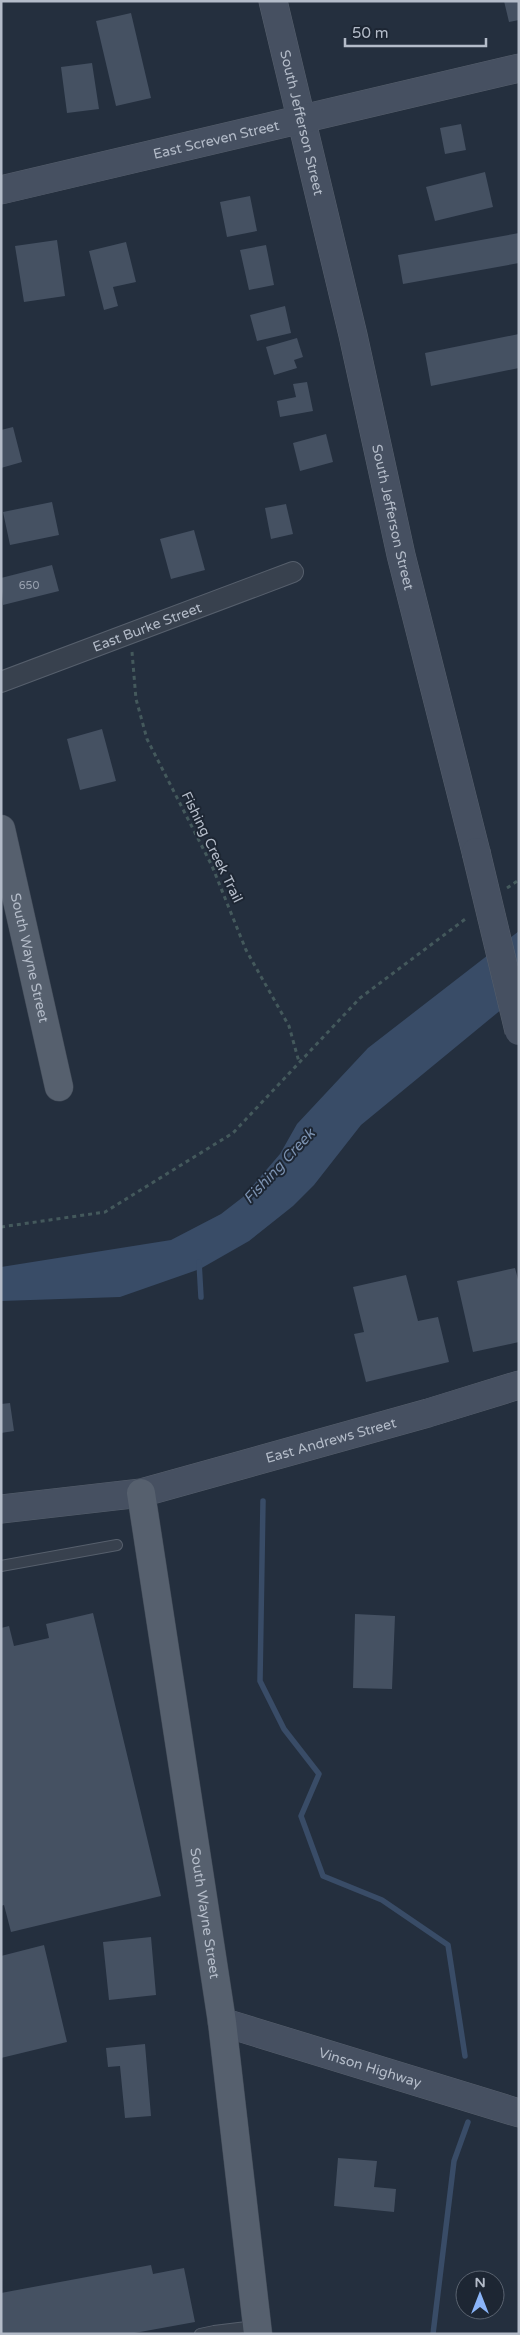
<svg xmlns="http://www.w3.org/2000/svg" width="520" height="2335" font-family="'Varela Round',sans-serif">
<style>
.water{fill:#394c67}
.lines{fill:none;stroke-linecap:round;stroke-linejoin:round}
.stream{stroke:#394c67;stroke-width:5.5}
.building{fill:#455162}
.lane-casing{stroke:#565f6c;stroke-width:12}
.street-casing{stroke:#565f6c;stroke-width:22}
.secondary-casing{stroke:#565f6c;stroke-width:29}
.primary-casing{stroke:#414a57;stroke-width:29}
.path{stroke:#44595c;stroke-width:3;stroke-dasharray:4 4;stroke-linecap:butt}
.lane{stroke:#38414e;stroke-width:10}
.street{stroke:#38414e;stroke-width:20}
.secondary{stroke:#465061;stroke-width:28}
.primary{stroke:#56606e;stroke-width:28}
.secondary-bridge-casing{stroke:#565f6c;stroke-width:29;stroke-linecap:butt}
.secondary-bridge{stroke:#465061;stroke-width:28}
.labels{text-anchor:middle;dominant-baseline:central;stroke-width:4;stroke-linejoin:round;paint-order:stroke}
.number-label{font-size:11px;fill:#98a1af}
.street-label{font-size:14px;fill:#b4bcc9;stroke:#1d2633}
.water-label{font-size:15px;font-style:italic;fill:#7c92b1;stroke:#1d2633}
</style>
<rect width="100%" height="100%" fill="#242f3e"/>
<path class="water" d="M519,931v64l-158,130 -47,60 -21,21 -44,35 -49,28 -80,28 -119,4v-34l170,-27 50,-26 22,-17 37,-43 17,-30 71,-76z"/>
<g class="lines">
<path class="stream" d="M199,1262l2,35
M263,1501l-3,180 24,48 35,45 -18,42 22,60 59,24 66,45 17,111
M433,2334l21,-173 14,-39"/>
</g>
<path class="building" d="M504,1h15v19l-10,2z
M131,13l20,85 -35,8 -20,-85z
M92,63l7,46 -32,4 -6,-46z
M461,124l5,26 -21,4 -5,-26z
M485,172l8,35 -58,14 -9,-34z
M250,196l7,35 -30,6 -7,-35z
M519,233v30l-116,21 -5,-29z
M57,240l8,56 -41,6 -9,-56z
M126,242l10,40 -23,5 5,19 -14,4 -15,-59z
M266,245l8,40 -25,5 -9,-40z
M285,306l6,27 -34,8 -7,-26z
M519,334v34l-88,18 -6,-33z
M297,338l6,19 -9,3 3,8 -23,7 -8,-28z
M307,382l6,29 -33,6 -3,-16 19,-4 -3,-13z
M13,427l9,35 -21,6v-38z
M326,434l7,28 -33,9 -7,-28z
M52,502l7,33 -49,10 -7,-33z
M286,504l7,30 -22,5 -6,-31z
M194,530l11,40 -34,9 -11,-40z
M52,565l7,26 -56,14 -2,-27z
M102,729l14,52 -36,9 -13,-51z
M515,1268l4,15v59l-46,10 -16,-71z
M406,1275l12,46 20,-4 11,45 -83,20 -12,-48 10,-2 -11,-45z
M10,1403l4,28 -13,2v-29z
M93,1613l68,283 -150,36 -7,-27 -3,1v-278l8,-2 5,20 35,-8 -3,-14z
M355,1614l40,2 -3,73 -39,-1z
M151,1937l5,58 -47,5 -6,-58z
M44,1945l23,97 -66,16v-102z
M145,2044l6,72 -26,2 -5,-52 -12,1 -2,-19z
M338,2158l39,3 -3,26 22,2 -2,23 -60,-6z
M151,2265l2,9 31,-6 11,54 -66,12h-128v-41z"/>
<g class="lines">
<g class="lane-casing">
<path id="lane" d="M1,1566l116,-21
M200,2334l14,-3
M214,2334v-3l41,-5"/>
</g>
<g class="street-casing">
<g id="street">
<path id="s1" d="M1,682l292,-110"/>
</g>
</g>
<g class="secondary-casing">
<g id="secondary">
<path id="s2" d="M273,1l80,334 48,220 75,297"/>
<path id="s3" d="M1,190l518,-122"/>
<path id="s4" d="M1,1509l140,-16 287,-80 91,-28"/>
<path id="s5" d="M222,2022l297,91"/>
</g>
</g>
<g class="primary-casing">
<g id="primary">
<path id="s6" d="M1,829l58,258"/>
<path id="s7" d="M141,1493l81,529 36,312"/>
</g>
</g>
<path class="path" d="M132,652l4,47 11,40 65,127 34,84 43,76 10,36
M507,888l12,-8
M1,1227l104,-15 128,-79 127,-135 108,-81"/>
<use href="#lane" class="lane"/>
<use href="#street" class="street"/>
<use href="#secondary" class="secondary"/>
<use href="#primary" class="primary"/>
<g class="secondary-bridge-casing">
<path id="secondary-bridge" d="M476,852l43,179"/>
</g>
<use href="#secondary-bridge" class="secondary-bridge"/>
</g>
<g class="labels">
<g class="number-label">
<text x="29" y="585">650</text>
</g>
<g class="street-label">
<text stroke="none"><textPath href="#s2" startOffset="125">South Jefferson Street</textPath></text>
<text stroke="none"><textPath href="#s3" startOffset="221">East Screven Street</textPath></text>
<text stroke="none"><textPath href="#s2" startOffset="530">South Jefferson Street</textPath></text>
<text stroke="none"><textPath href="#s1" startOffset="156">East Burke Street</textPath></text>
<text transform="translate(212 847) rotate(64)">Fishing Creek Trail</text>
<text stroke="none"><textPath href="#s6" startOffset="132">South Wayne Street</textPath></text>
<text stroke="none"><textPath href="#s4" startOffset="338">East Andrews Street</textPath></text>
<text stroke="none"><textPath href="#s7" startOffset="425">South Wayne Street</textPath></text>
<text stroke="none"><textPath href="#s5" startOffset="155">Vinson Highway</textPath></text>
</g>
<g class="water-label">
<text transform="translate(279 1166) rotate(-47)">Fishing Creek</text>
</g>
</g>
<rect width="520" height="2335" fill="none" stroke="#b4bcc9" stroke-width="5"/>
<g transform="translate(480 2295)"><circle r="24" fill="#1d2633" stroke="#59626f"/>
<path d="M0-4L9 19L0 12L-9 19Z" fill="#8ab4f8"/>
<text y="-8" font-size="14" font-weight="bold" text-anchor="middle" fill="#b4bcc9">N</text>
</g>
<path d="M345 38v8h141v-8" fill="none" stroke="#b4bcc9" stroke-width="2.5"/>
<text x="352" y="38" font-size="15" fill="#b4bcc9" stroke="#1d2633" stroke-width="4" paint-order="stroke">50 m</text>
</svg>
